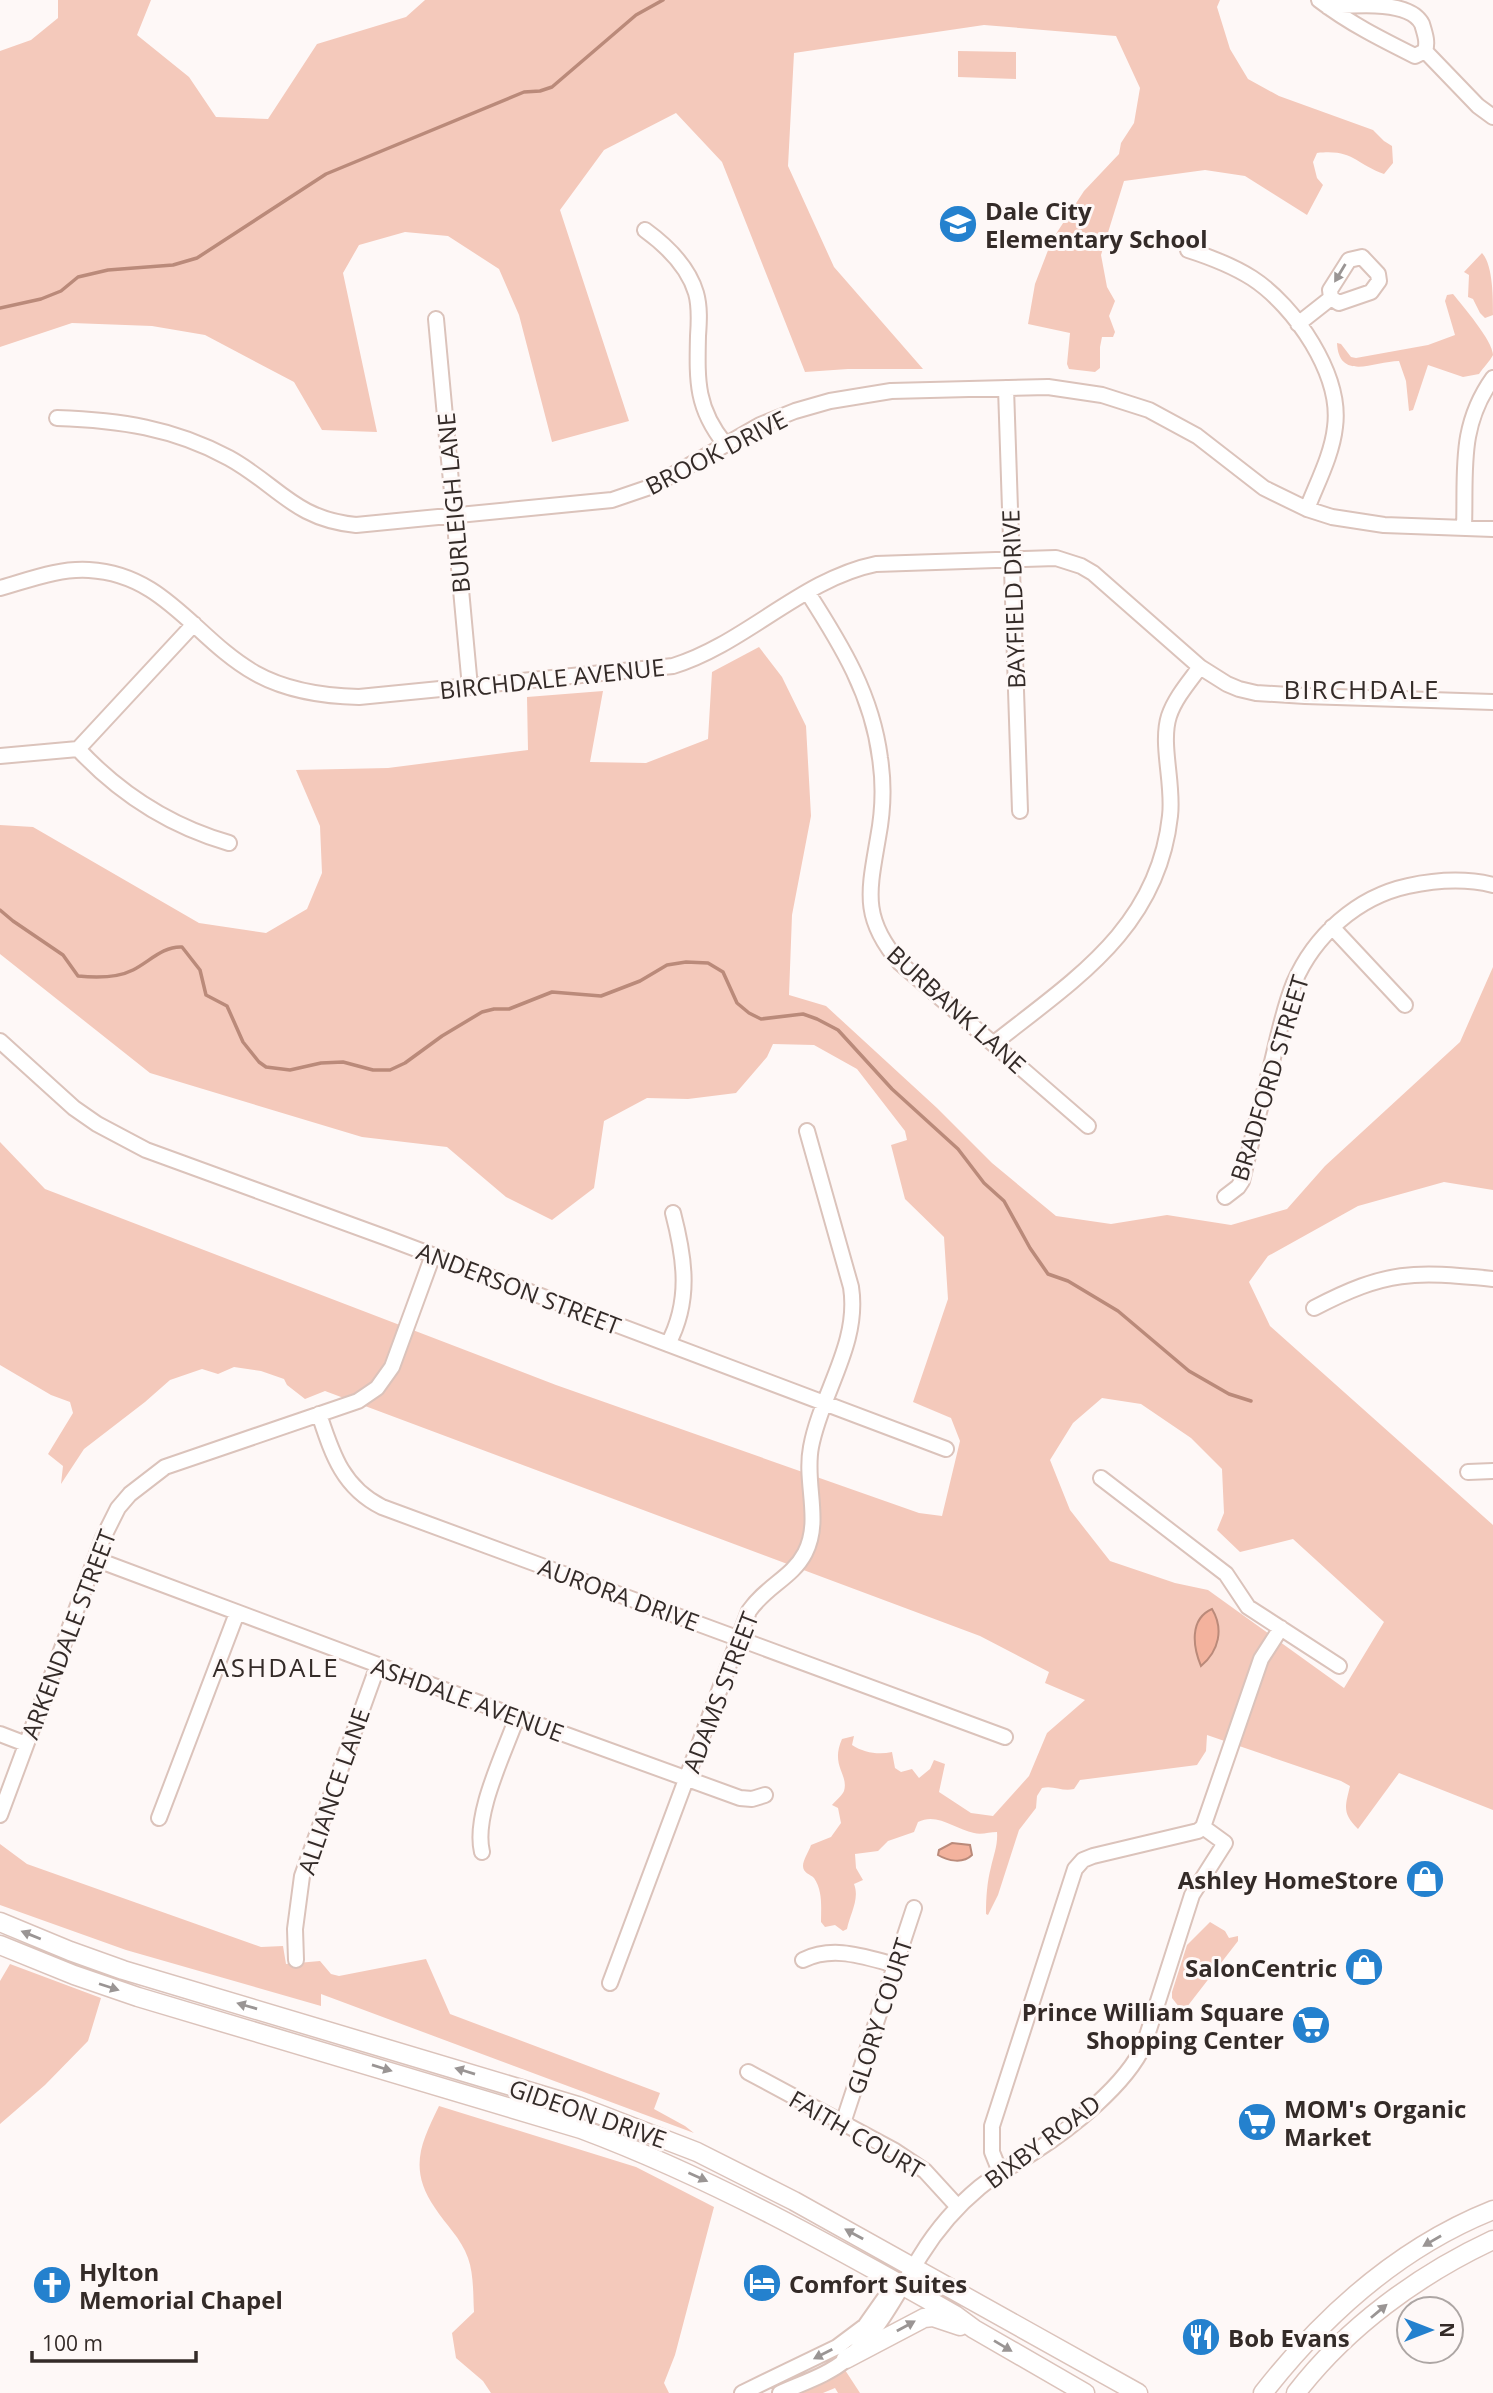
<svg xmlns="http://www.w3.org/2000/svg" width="1493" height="2393" font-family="'Open Sans',sans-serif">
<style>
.green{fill:#f4c9bb;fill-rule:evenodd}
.water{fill:#f3b29d;stroke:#ba8a7a;stroke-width:2}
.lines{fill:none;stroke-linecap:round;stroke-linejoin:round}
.stream{stroke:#ba8a7a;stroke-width:3.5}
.minor-casing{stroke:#dbc3bb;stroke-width:18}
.major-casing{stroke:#dbc3bb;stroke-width:21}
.minor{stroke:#fff;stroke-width:14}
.major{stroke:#fff;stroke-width:18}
.oneway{fill:#9a9594}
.labels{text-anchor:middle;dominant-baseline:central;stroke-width:6;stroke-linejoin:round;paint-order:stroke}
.poi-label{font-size:24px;font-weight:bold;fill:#342b28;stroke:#fef8f7;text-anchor:start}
.street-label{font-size:24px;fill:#342b28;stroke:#fef8f7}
.neighbourhood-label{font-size:26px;letter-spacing:2px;fill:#342b28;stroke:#fef8f7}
</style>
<rect width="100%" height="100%" fill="#fef8f7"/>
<path class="green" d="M58,0h93l-14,35 52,42 27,40 52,2 49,-75 89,-27 19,-17h795l-3,7 13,42 18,30 31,17 94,34 11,11 8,5 1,17 -9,11c-29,-10 -30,-25 -67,-21l-4,9 4,16 6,7 -16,30 -62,-39 -40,-6 -81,11 -23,74 6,32 8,14 -6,15 6,16 -2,5h-11l-2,10v21l-5,4 -26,-3 -2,-5 3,-31 -42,-9 7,-40 17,-44 32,-49 35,-37 2,-11 13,-20 6,-35 -24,-52 -132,-11 -190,28 -6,113 46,101 89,102h-75l-43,3 -83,-210 -46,-49 -72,37 -44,60 69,211 -77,21 -33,-127 -20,-46 -51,-33 -43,-4 -46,13 -16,28 34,159 -55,-2 -28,-48 -89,-47 -53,-9 -80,-3 -72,24v-296l31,-11 27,-22z
M958,51l58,1v27l-58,-2z
M1482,253c11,12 11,44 11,62l-8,3 -5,-5 -7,-14 -5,-2 1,-22 -5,-3z
M1453,294c9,11 40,47 40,61 -3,6 -10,13 -14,19l-16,3 -35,-12 -15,45 -4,1 -3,-30 -7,-20c-24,0 -60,21 -62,-18l4,1 10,13 5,1 72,-13 27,-10 -10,-34 2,-6z
M759,647l23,30 24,49 5,90 -19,99 -3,80 37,11 111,102 55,55 64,53 55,8 56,-9 64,10 56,-16 38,-43 135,-124 33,-75v223l-49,-8 -86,24 -90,50 -19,26 21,44 223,199v285l-94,-37 -41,56c-16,-16 -13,-22 -8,-43l-9,-5 -134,-46 -1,16 -9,14 -117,15 -6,9c-12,3 -20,-4 -32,-1l-5,8 -1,12 -17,22 -21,65 -10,20 -2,-1c0,-16 1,-32 5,-47 3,-13 7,-23 6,-35 -7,0 -16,3 -23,1 -19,-4 -37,-21 -56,-11l-4,10 -26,9 -10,10 -23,3 1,14 7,12 -9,4c6,15 -4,30 -7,45l-4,2 -8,-6 -10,2 -4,-5c0,-15 2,-31 -7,-44 -4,-4 -11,-5 -11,-12 0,-6 6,-15 8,-21l20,-8 10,-14 -3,-15 -6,-3c4,-5 10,-9 12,-14 5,-17 -14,-25 -2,-52l12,-3 -2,9c12,8 27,10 40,7l3,16 6,4 11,-3 7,9 11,-9 4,-9 11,4 -6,28 32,21 22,3 36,-40 18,-43 38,-33 -40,-17 4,-11 -69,-36 -655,-245 -20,8 -18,-14 -3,-6 -23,-8 -27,-4 -16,7 -16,-5 -32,11 -25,22 -61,47 -23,35 2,-18 -15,-12 25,-41 -3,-11 -19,-7 -51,-30v-223l45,47 511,196 363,128 23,3 18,-75 -9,-23 -38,-16 35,-103 -4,-62 -39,-38 -14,-54 16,-5 -2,-9 -48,-62 -43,-24 -41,-1 -6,13 -31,36 -48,6 -41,-1 -43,23 -10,67 -42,32 -46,-23 -59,-50 -85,-10 -212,-64 -150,-119v-129l33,2 166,96 67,10 41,-24 15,-36 -2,-47 -24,-56 92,-2 140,-18 -1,-53 76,-6 -13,71 56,1 62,-24 4,-67zM1102,1398l39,6 50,34 31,31 2,44 -7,17 23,22 53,-13 91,83 -40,66 -136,-98 -33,-7 -65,-22 -40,-51 -20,-50 23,-37z
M0,1844l27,20 234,83 22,-1 3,18 34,-3 11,13 8,2 87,-17 24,55 210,79 -6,16 31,17 9,7 -373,-139v12l-195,-56 -126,-45z
M1210,1922l15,9 4,7 9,-2v5l-55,71 -11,-14v-6l15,-47z
M10,1964l91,34 -13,43 -43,44 -45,39v-143z
M439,2106l197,61 78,40 -39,148 -11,28 5,10h-178l-8,-12 -27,-23 -4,-25 22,-21c-1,-16 0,-38 -6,-54 -7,-20 -22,-33 -33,-50 -27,-39 -14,-65 4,-102z
M845,2370l15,23h-22l-3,-5 -12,5h-30z"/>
<path class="water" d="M1212,1609c12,20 7,42 -11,57 -8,-19 -12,-47 11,-57z
M952,1843l18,2 2,10c-9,9 -24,6 -34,0l1,-5z"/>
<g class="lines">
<path class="stream" d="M0,308l41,-9 20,-8 17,-14 30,-7 65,-5 24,-7 129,-84 198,-82 16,-1 12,-4 84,-72 27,-15
M0,910l13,11 50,34 15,21c18,2 39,2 55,-6 16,-8 30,-24 49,-23l18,23 6,25 21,11 16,36 16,20 7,5 24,3 31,-7 22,-1 30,8h17l15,-7 37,-27 40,-24 12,-3h15l43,-17 49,4 39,-15 27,-16 19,-3 22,1 15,9 14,31 12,10 12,6 42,-5 14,5 21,11 54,59 66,60 26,34 20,18 26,47 18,26 20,7 50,30 71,60 40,23 22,7"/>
<g class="minor-casing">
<path id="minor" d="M1319,0c30,23 62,39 96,56l10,-5c3,-9 0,-17 -3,-27 -12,-24 -66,-19 -94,-17
M1425,51l53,55 15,11
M645,230c22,16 43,36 51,63 4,14 3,29 2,43 -1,45 -2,72 27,108
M1188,250c22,7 45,16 64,28 43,28 90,97 83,149 -3,28 -18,56 -28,82
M436,319l34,368
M1298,324l33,-26 -1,-8 19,-30 13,-3 16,17 1,7 -8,11 -32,11 -8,-5
M1006,388l14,423
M57,418c62,2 117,10 172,40 49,27 65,61 127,67l256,-25 41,-14 107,-61 35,-14 35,-10 61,-10 157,-4 54,8 47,15 48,26 67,52 43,21 25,8 52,8 109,4
M1464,528c2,-57 -6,-101 29,-150
M0,588c29,-8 59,-20 89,-18 76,4 106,69 166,103 32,18 68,23 104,24l314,-31c72,-22 129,-87 203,-102l180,-6 25,8 12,7 107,94 27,17 12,5 17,4 49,3 188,6
M808,593c34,53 64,102 72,165 4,26 3,54 -2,80 -9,53 -17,80 22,125l188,163
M78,749c42,45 92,77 151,94
M0,756l78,-7 116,-125
M1332,927l73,78
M0,1041l74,67 23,16 49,26 241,88 559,211
M993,1044c81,-64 165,-116 177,-228 4,-32 -10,-72 -1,-100 6,-18 20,-34 31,-49
M1225,1197l13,-10 4,-6c9,-39 19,-77 29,-115 7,-28 12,-56 23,-83 20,-47 63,-86 114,-97 28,-6 57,-8 85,-1
M1314,1308c73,-38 99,-37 179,-29
M668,1344c23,-43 17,-85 5,-131
M319,1414c13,39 23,73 63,93l623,230
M1468,1472l25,-1
M1101,1478l125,96 22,33 91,59
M95,1559l422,158 223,81 12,1 13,-4
M0,1734l26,10
M0,1815l103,-277 15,-30 12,-14 35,-27 193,-66 19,-13 15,-21 41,-112
M159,1818l78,-205
M1203,1827l58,-168 20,-31
M482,1852c-9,-37 22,-98 35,-135
M296,1960l-1,-31 7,-53 76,-211
M803,1960c31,-15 61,-3 93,5
M610,1983l139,-372c17,-25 43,-33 56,-58 17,-33 -1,-70 6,-106 10,-54 49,-103 40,-160l-44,-156
M748,2072l147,79 30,20 33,36
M843,2123l71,-215
M1000,2172l-8,-20v-26l83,-257 8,-9 10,-4 105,-25 5,-4
M742,2393l95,-46 28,-21 19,-27 18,-13
M780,2393c22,-10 48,-18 67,-34 33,-28 51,-68 74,-104 16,-26 36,-49 59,-68 17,-14 36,-23 54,-35 37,-24 92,-67 110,-107l48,-150 33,-52 -22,-16"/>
</g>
<g class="major-casing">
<path id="major" d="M0,1922l70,29 53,19 455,136 119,46 97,49 344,192
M0,1945l74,30 64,22 443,132c131,49 252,117 374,186l19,14 111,64
M846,2359l78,-41 9,-1 27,9
M1263,2393c61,-78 137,-146 230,-183
M1296,2393c51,-66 122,-118 197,-153"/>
</g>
<use href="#minor" class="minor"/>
<use href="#major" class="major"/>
</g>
<defs><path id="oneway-solid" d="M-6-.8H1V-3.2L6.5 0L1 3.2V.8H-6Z" transform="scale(1.75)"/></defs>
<g class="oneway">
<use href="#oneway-solid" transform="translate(1340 273) rotate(121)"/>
<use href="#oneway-solid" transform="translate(31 1935) rotate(-158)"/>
<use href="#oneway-solid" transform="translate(109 1987) rotate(18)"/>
<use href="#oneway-solid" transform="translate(247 2006) rotate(-164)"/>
<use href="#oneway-solid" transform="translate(382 2068) rotate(17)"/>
<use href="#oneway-solid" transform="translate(465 2071) rotate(-163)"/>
<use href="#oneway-solid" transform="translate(698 2177) rotate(24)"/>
<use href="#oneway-solid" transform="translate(854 2234) rotate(-151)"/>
<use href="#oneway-solid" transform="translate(1432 2241) rotate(150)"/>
<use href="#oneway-solid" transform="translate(1379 2311) rotate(-40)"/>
<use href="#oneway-solid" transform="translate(906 2326) rotate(-29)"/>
<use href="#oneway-solid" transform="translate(1003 2346) rotate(31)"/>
<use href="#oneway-solid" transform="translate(823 2354) rotate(153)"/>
</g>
<defs>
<g id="school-disc" transform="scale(2.0125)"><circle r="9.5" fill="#2481ce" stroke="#fef8f7"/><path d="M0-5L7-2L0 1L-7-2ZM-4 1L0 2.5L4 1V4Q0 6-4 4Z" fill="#fff"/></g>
<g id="shop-disc" transform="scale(2.0125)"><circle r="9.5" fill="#2481ce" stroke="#fef8f7"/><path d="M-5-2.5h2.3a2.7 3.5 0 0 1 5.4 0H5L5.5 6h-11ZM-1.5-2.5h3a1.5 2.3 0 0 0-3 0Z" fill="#fff"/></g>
<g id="supermarket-disc" transform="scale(2.0125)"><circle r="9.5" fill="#2481ce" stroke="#fef8f7"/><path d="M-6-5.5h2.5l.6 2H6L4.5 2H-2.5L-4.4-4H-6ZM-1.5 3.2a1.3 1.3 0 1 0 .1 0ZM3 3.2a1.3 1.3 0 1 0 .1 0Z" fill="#fff"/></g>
<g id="hotel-disc" transform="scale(2.0125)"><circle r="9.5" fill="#2481ce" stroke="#fef8f7"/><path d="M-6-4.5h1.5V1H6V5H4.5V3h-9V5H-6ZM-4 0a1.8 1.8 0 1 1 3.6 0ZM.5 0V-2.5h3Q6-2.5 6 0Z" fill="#fff"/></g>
<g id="church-disc" transform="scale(2.0125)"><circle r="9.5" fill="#2481ce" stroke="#fef8f7"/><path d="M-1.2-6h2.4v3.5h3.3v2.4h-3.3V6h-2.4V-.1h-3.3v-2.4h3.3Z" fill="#fff"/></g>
<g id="restaurant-disc" transform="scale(2.0125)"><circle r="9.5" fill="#2481ce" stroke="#fef8f7"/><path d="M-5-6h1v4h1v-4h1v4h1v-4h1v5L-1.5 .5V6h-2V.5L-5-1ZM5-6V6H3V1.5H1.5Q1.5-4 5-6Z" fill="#fff"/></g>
</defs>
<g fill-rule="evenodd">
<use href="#school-disc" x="958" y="224"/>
<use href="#shop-disc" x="1425" y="1879"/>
<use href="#shop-disc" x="1364" y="1967"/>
<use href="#supermarket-disc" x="1311" y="2025"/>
<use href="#supermarket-disc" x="1257" y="2122"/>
<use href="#hotel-disc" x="762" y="2283"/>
<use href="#church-disc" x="52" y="2285"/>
<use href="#restaurant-disc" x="1201" y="2337"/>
</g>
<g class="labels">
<g class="poi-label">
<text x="985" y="210">Dale City<tspan x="985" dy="28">Elementary School</tspan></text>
<text x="1398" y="1879" text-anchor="end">Ashley HomeStore</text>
<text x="1337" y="1967" text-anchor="end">SalonCentric</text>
<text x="1284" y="2011" text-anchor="end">Prince William Square<tspan x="1284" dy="28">Shopping Center</tspan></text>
<text x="1284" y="2108">MOM's Organic<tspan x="1284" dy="28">Market</tspan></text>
<text x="79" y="2271">Hylton<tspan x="79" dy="28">Memorial Chapel</tspan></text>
<text x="789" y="2283">Comfort Suites</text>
<text x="1228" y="2337">Bob Evans</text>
</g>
<g class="street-label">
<text transform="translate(716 452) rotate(-27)">BROOK DRIVE</text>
<text transform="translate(453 503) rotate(-95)">BURLEIGH LANE</text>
<text transform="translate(1013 599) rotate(-92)">BAYFIELD DRIVE</text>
<text transform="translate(552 678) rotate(-6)">BIRCHDALE AVENUE</text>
<text transform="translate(957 1009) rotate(42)">BURBANK LANE</text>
<text transform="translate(1269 1078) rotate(-73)">BRADFORD STREET</text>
<text transform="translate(519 1288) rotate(21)">ANDERSON STREET</text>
<text transform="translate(619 1594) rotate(20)">AURORA DRIVE</text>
<text transform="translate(68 1634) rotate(-69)">ARKENDALE STREET</text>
<text transform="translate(720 1692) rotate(-69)">ADAMS STREET</text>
<text transform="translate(468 1699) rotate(20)">ASHDALE AVENUE</text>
<text transform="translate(333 1791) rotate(-71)">ALLIANCE LANE</text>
<text transform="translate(879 2016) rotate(-72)">GLORY COURT</text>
<text transform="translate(588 2113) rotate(19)">GIDEON DRIVE</text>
<text transform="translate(857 2134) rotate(30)">FAITH COURT</text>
<text transform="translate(1042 2141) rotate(-37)">BIXBY ROAD</text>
</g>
<g class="neighbourhood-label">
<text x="1362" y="689">BIRCHDALE</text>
<text x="276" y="1667">ASHDALE</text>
</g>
</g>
<g transform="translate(1430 2330) rotate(90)"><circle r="33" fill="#fef8f7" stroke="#ada6a4" stroke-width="2"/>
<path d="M0-5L12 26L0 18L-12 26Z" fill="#2481ce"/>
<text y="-10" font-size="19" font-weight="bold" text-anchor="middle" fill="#342b28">N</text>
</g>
<path d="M32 2351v10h164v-10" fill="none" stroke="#342b28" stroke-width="3.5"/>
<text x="42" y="2351" font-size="21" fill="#342b28" stroke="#fef8f7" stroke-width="5" paint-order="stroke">100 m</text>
</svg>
